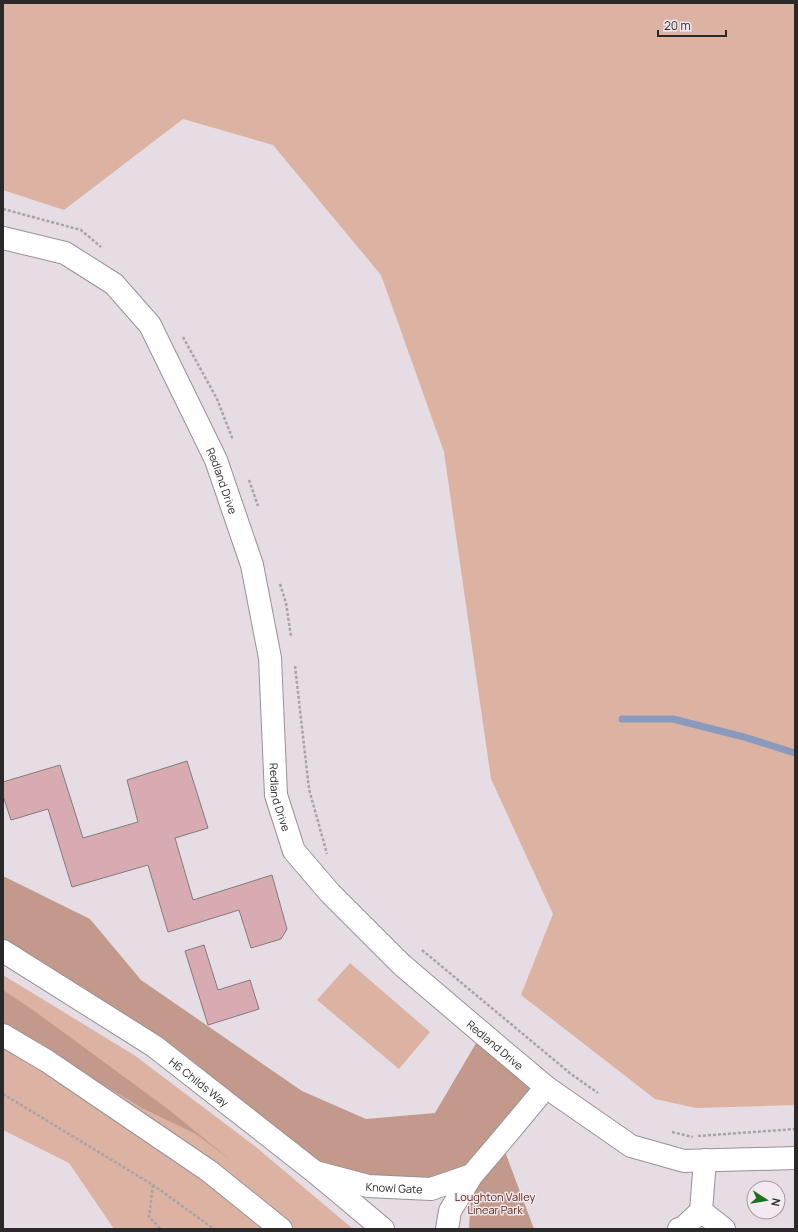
<svg xmlns="http://www.w3.org/2000/svg" width="798" height="1232" font-family="Manrope,sans-serif">
<style>
.green{fill:#dcb2a3}
.forest{fill:#c2998a}
.lines{fill:none;stroke-linecap:round;stroke-linejoin:round}
.stream{stroke:#8a9abc;stroke-width:7}
.building{fill:#d8abb2;stroke:#857a7c}
.minor-casing{stroke:#9a9198;stroke-width:24}
.tertiary-casing{stroke:#9a9198;stroke-width:24}
.path{stroke:#aaa2a9;stroke-width:2.5;stroke-dasharray:3 2;stroke-linecap:butt}
.minor{stroke:#fff;stroke-width:22}
.tertiary{stroke:#fff;stroke-width:22}
.labels{text-anchor:middle;dominant-baseline:central;stroke-width:3;stroke-linejoin:round;paint-order:stroke}
.street-label{font-size:11px;fill:#2b282a;stroke:#f3e9f1}
.park-label{font-size:11px;fill:#5c2713;stroke:#f3e9f1}
</style>
<rect width="100%" height="100%" fill="#e6dce4"/>
<path class="green" d="M3,3h792v1102l-99,3 -41,-9 -134,-104 32,-81 -62,-135 -47,-327 -63,-177 -108,-130 -90,-26 -119,91 -61,-20z
M350,963l80,69 -31,37 -82,-69z
M3,975l131,80 122,92 97,82h-60l-122,-92 -168,-111z
M3,1035l278,194h-167l-45,-66 -66,-33z"/>
<path class="forest" d="M3,876l87,43 51,61 161,111 64,28 69,-6 47,-80 64,54 -45,54 33,88h-65l3,-54 -41,14 -116,-17 -312,-219z
M3,990l30,20 135,99 64,52 -36,-27 -52,-25 -141,-84z"/>
<g class="lines">
<path class="stream" d="M622,719h51l71,18 51,16"/>
</g>
<path class="building" d="M187,761l21,67 -33,10 18,62 79,-25 15,54 -6,10 -30,9 -12,-38 -71,22 -20,-67 -76,22 -24,-78 -37,11 -8,-24v-14l57,-17 23,73 55,-16 -11,-42z
M204,945l14,45 32,-10 9,29 -51,16 -23,-74z"/>
<g class="lines">
<g class="minor-casing">
<g id="minor">
<path id="s1" d="M3,238l62,15 49,31 36,41 66,135 36,105 18,93 6,137 18,56 36,42 72,72 80,68 64,54 85,59 53,15 111,-3"/>
<path d="M705,1160l-4,51 23,18"/>
<path id="s2" d="M315,1172l53,14 63,3 41,-14"/>
<path d="M447,1229l3,-18 22,-36 29,-34 45,-54"/>
<path d="M679,1229l4,-1 18,-17"/>
</g>
</g>
<g class="tertiary-casing">
<g id="tertiary">
<path id="s3" d="M3,951l151,95 161,126 68,57"/>
<path d="M3,1035l44,26 162,110 72,58"/>
</g>
</g>
<path class="path" d="M3,209l78,21 20,17
M183,337l34,62 16,41
M249,480l9,26
M280,584l6,19 5,33
M295,666l14,123 18,65
M422,950l149,124 27,19
M3,1094l150,91 61,44
M672,1132l21,5
M698,1136l97,-7
M153,1185l-4,32 12,12"/>
<use href="#minor" class="minor"/>
<use href="#tertiary" class="tertiary"/>
</g>
<g class="labels">
<g class="street-label">
<text stroke="none"><textPath href="#s1" startOffset="348">Redland Drive</textPath></text>
<text stroke="none"><textPath href="#s1" startOffset="672">Redland Drive</textPath></text>
<text stroke="none"><textPath href="#s1" startOffset="1008">Redland Drive</textPath></text>
<text stroke="none"><textPath href="#s3" startOffset="236">H6 Childs Way</textPath></text>
<text stroke="none"><textPath href="#s2" startOffset="81">Knowl Gate</textPath></text>
</g>
<g class="park-label">
<text x="495" y="1196">Loughton Valley<tspan x="495" dy="13">Linear Park</tspan></text>
</g>
</g>
<rect width="798" height="1232" fill="none" stroke="#2b282a" stroke-width="8"/>
<g transform="translate(766 1200) rotate(102)"><circle r="19" fill="#f3e9f1" stroke="#a39ca1"/>
<path d="M0-3L7 15L0 10L-7 15Z" fill="#1f721b"/>
<text y="-6" font-size="11" font-weight="bold" text-anchor="middle" fill="#2b282a">N</text>
</g>
<path d="M658 30v6h68v-6" fill="none" stroke="#2b282a" stroke-width="2"/>
<text x="664" y="30" font-size="12" fill="#2b282a" stroke="#f3e9f1" stroke-width="3" paint-order="stroke">20 m</text>
</svg>
